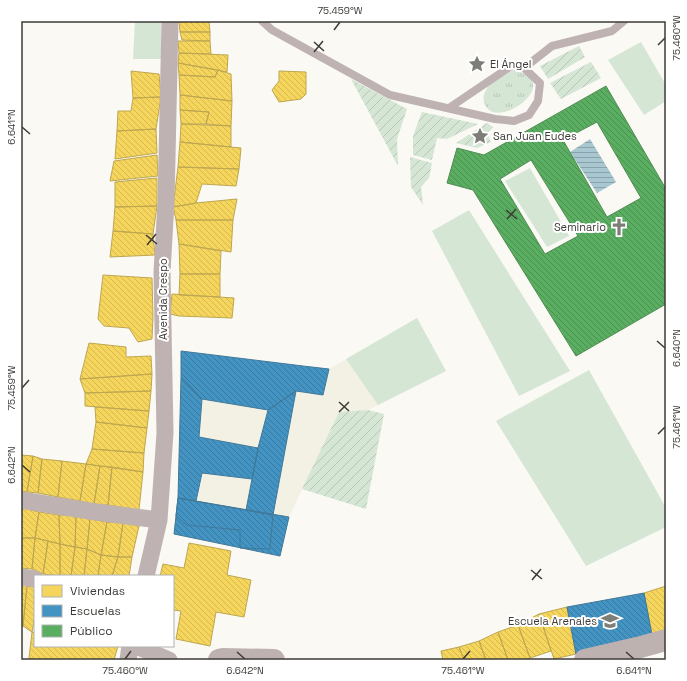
<svg xmlns="http://www.w3.org/2000/svg" width="687" height="681" font-family="'Space Grotesk',sans-serif">
<style>
.built{fill:#f3f1e4}
.grass{fill:#d5e6d5}
.park{fill:url(#park-tufts)}
.garden{fill:url(#garden-furrows)}
.water{fill:url(#water-rules)}
.homes{fill:url(#homes-back-hatch);stroke:#bea751}
.schools{fill:url(#schools-back-hatch);stroke:#417999}
.public{fill:url(#public-back-hatch);stroke:#518c54;fill-rule:evenodd}
.lines{fill:none;stroke-linecap:round;stroke-linejoin:round}
.service{stroke:#bfb2b3;stroke-width:8}
.minor{stroke:#bfb2b3;stroke-width:17}
.secondary{stroke:#beb2b1;stroke-width:22}
.ticks{fill:none;stroke:#3c3b36;stroke-width:1.5}
.labels{text-anchor:middle;dominant-baseline:central;stroke-width:4;stroke-linejoin:round;paint-order:stroke}
.poi-label{font-size:11px;fill:#3c3b36;stroke:#fff;text-anchor:start}
.street-label{font-size:11px;fill:#3c3b36;stroke:#fff}
.neatline{fill:none;stroke:#3c3b36;stroke-width:1.5}
.ticks-label{font-size:10px;text-anchor:middle;fill:#3c3b36}
</style>
<defs>
<pattern id="park-tufts" width="24" height="20" patternUnits="userSpaceOnUse"><rect width="24" height="20" fill="#d5e6d5"/><path d="M3 7l-1-3M5 7V3M7 7l1-3M15 17l-1-3M17 17v-4M19 17l1-3" fill="none" stroke="#b8c6b7"/></pattern>
<pattern id="garden-furrows" width="10" height="10" patternUnits="userSpaceOnUse"><rect width="10" height="10" fill="#d5e6d5"/><path d="M-1 1l2-2M0 10L10 0M9 11l2-2" fill="none" stroke="#b8c6b7"/></pattern>
<pattern id="water-rules" width="6" height="5" patternUnits="userSpaceOnUse"><rect width="6" height="5" fill="#a8c7d0"/><path d="M0 2.5h6" fill="none" stroke="#8aa3aa"/></pattern>
<pattern id="homes-back-hatch" width="6" height="6" patternUnits="userSpaceOnUse"><rect width="6" height="6" fill="#f6d55c"/><path d="M-1 5l2 2M0 0l6 6M5-1l2 2" fill="none" stroke="#d4b851"/></pattern>
<pattern id="schools-back-hatch" width="6" height="6" patternUnits="userSpaceOnUse"><rect width="6" height="6" fill="#4393c3"/><path d="M-1 5l2 2M0 0l6 6M5-1l2 2" fill="none" stroke="#39799f"/></pattern>
<pattern id="public-back-hatch" width="6" height="6" patternUnits="userSpaceOnUse"><rect width="6" height="6" fill="#5aae61"/><path d="M-1 5l2 2M0 0l6 6M5-1l2 2" fill="none" stroke="#4c8f51"/></pattern>
</defs>
<rect width="100%" height="100%" fill="#faf9f4"/>
<path class="built" d="M417,318l29,53 -78,39 -29,2 -50,105 -111,-19 3,-121 142,18 6,-26z"/>
<path class="grass" d="M135,21h26v38h-28z
M641,42l25,43v16l-22,14 -36,-55z
M530,168l39,68 -22,11 -42,-66z
M469,210l101,161 -51,25 -87,-165z
M417,318l29,53 -68,34 -32,-46z
M589,370l77,138v19l-80,39 -90,-145z"/>
<path class="park" d="M516,71c6,1 8,2 13,6 20,17 -37,54 -45,25 -3,-13 12,-25 23,-30 2,-1 6,-1 9,-1z"/>
<path class="garden" d="M579,46l6,11 -37,22 -8,-13z
M591,62l10,16 -40,21 -11,-16z
M351,79l56,30 -10,30 1,27z
M422,112l56,12 -31,15 -10,-1 -5,22 -19,-5v-19z
M487,123l6,4 -6,6 4,9 -14,6 -21,-5z
M410,157l22,6 -3,15 -8,9 2,18 -12,-18z
M368,410l16,4 -18,95 -64,-20 37,-77z"/>
<path class="water" d="M590,139l26,43 -19,11 -27,-41z"/>
<path class="homes" d="M191,21h18l1,11h-30l-1,-10z
M180,32h30v9l-28,-1z
M178,41h32l1,13 -32,-1z
M179,53l49,2 -1,17 -49,-9z
M178,63l40,7 -3,7 -36,-2z
M218,70l13,4 1,27 -52,-6 -1,-20 36,2z
M131,71l28,3 2,23 -28,1z
M279,71l27,1v22l-5,5 -22,3 -7,-12 7,-9z
M180,95l52,6 -1,25 -25,-2 3,-12 -29,-2z
M161,97l-5,32 -39,2 1,-20h13l2,-13z
M180,110l29,2 -3,12h-25z
M181,124l50,2v21l-51,-5z
M156,129l1,24 -42,6 2,-28z
M180,142l61,6 -2,21 -61,-2z
M157,155l1,21 -48,5 4,-20z
M178,167l61,2 -3,17 -34,-2 -6,19 -23,4z
M157,178v28l-42,1v-25z
M237,199l-4,21h-57l-3,-13 23,-4z
M157,206l-4,28 -40,-3 2,-24z
M176,220h57l-2,32 -52,-8z
M113,231l40,3 2,21 -45,2z
M179,244l42,7 -1,23h-40z
M180,274h40v23l-41,-2z
M103,275l49,3 1,39 -1,22 -14,3 -9,-14 -25,-2 -6,-7z
M172,294l62,4 -2,20 -53,-2 -9,-2z
M89,343l37,4v10l25,-1 1,18 -72,5z
M152,374l-1,17 -66,2 -5,-14z
M151,391l-2,20 -64,-5v-13z
M95,407l54,4 -2,17 -51,-6z
M96,422l51,6 -3,25 -52,-4z
M92,449l52,4 -1,19 -57,-8z
M21,455l12,1 -6,36 -6,-1z
M33,456l9,3 -4,34 -11,-1z
M42,459l20,2 -4,36 -20,-4z
M62,461l24,3 -6,37 -22,-4z
M86,464l14,2 -6,38 -14,-3z
M100,466l12,1 -4,38 -14,-1z
M112,467l31,5 -4,38 -31,-5z
M23,508l16,4 -4,26h-14v-21z
M39,512l20,3 1,29 -25,-6z
M59,515l17,1 -1,31 -15,-3z
M76,516l14,3 -3,30 -12,-2z
M90,519l17,3 -6,33 -14,-6z
M107,522l16,1 -5,34 -17,-2z
M123,523l16,3 -7,31h-14z
M21,538h14l-3,31 -11,-1z
M35,538l13,3 -5,33 -11,-5z
M48,541l12,3v32l-17,-2z
M189,543l42,8 -4,24 24,5 -7,37 -28,-5 -6,34 -34,-7 5,-28 -8,-1v-34h-13l3,-12 21,4z
M60,544l15,3 -4,29h-11z
M75,547l12,2 -3,27h-13z
M87,549l14,6 -3,21h-14z
M101,555l17,2 -6,19h-14z
M118,557h14l-3,19h-17z
M21,585l6,1 -4,40h-2z
M27,586l8,1v29l-3,16 -9,-6z
M666,586v44l-14,5 -8,-42z
M567,607l9,47 -22,5 -15,-45z
M539,614l12,37 -21,7 -12,-33z
M518,625l12,33 -4,2h-18l-10,-28z
M32,632l3,1v13h83l-4,14h-78l-7,-2z
M498,632l10,28h-22l-7,-19z
M479,641l7,19h-22l-5,-13z
M459,647l5,13h-21l-2,-9z"/>
<path class="schools" d="M181,351l122,15 26,3 -6,26 -27,-4 -28,19 -66,-11 -21,-22z
M181,377l21,22 -3,38 59,11 -6,31 -50,-6 -6,28 -18,-3z
M296,391l-23,124 -27,-5 12,-62 10,-38z
M178,498l111,19 -9,39 -106,-22z
M178,498l95,17 -3,34 -30,-1v-18l-53,-5 -11,-9z
M644,593l8,42 -76,19 -9,-47z"/>
<path class="public" d="M606,86l60,103v115l-90,52 -103,-166 -26,-7 10,-35 27,7zM597,122l44,76 -34,19 -44,-77zM531,160l47,76 -33,18 -45,-75z"/>
<g class="lines">
<path class="service" d="M262,21l10,9 118,65 105,24 19,2 15,-6 9,-14 2,-18 -16,-15 28,-22 60,-15 12,-10
M449,108l62,-42 13,2"/>
<path class="minor" d="M21,500l75,12 63,8
M146,576l13,-56 6,-87 -3,-161 4,-70 4,-181
M21,577l14,2
M136,646l33,14
M128,660l2,-14"/>
<path class="secondary" d="M219,660l4,-1 51,1
M585,660l52,-12 29,-8"/>
</g>
<path class="ticks" d="M334,30l6,-8M314,42l10,9M658,45l7,-7M314,52l9,-11M22,127l8,7M506,210l11,9M507,219l9,-10M146,235l11,9M147,245l9,-11M657,341l8,7M22,388l7,-8M339,402l10,9M339,412l10,-10M658,434l7,-7M22,465l8,7M531,570l11,9M532,580l9,-11M237,652l8,7M626,652l8,7M125,659l6,-8M463,659l7,-8"/>
<defs>
<g id="sight-bare" transform="scale(1.38)"><path d="M0-6L1.8-2.2L6-1.7L2.9 1.2L3.7 5.4L0 3.3L-3.7 5.4L-2.9 1.2L-6-1.7L-1.8-2.2Z" fill="#7e7e78" stroke="#fff" stroke-width="2.5" paint-order="stroke"/></g>
<g id="church-bare" transform="scale(1.38)"><path d="M-1.2-6h2.4v3.5h3.3v2.4h-3.3V6h-2.4V-.1h-3.3v-2.4h3.3Z" fill="#7e7e78" stroke="#fff" stroke-width="2.5" paint-order="stroke"/></g>
<g id="school-bare" transform="scale(1.38)"><path d="M0-5L7-2L0 1L-7-2ZM-4 1L0 2.5L4 1V4Q0 6-4 4Z" fill="#7e7e78" stroke="#fff" stroke-width="2.5" paint-order="stroke"/></g>
</defs>
<g fill-rule="evenodd">
<use href="#sight-bare" x="477" y="64"/>
<use href="#sight-bare" x="480" y="136"/>
<use href="#church-bare" x="619" y="227"/>
<use href="#school-bare" x="610" y="621"/>
</g>
<g class="labels">
<g class="poi-label">
<text x="490" y="64">El Ángel</text>
<text x="493" y="136">San Juan Eudes</text>
<text x="606" y="227" text-anchor="end">Seminario</text>
<text x="597" y="621" text-anchor="end">Escuela Arenales</text>
</g>
<g class="street-label">
<text transform="translate(163 299) rotate(-90)">Avenida Crespo</text>
</g>
</g>
<rect width="687" height="681" fill="none" stroke="#ffffff" stroke-width="44"/>
<rect x="34" y="575" width="140" height="72" fill="#ffffff" stroke="#b1b1af"/>
<rect x="42" y="585" width="20" height="12" fill="#f6d55c" stroke="#b1b1af"/>
<text x="70" y="595" font-size="12" fill="#3c3b36">Viviendas</text>
<rect x="42" y="605" width="20" height="12" fill="#4393c3" stroke="#b1b1af"/>
<text x="70" y="615" font-size="12" fill="#3c3b36">Escuelas</text>
<rect x="42" y="625" width="20" height="12" fill="#5aae61" stroke="#b1b1af"/>
<text x="70" y="635" font-size="12" fill="#3c3b36">Público</text>
<rect x="22" y="22" width="643" height="637" class="neatline"/>
<g class="ticks-label">
<text x="340" y="14">75.459°W</text>
<text transform="translate(676 38) rotate(-90)" y="4">75.460°W</text>
<text transform="translate(11 127) rotate(-90)" y="4">6.641°N</text>
<text transform="translate(676 348) rotate(-90)" y="4">6.640°N</text>
<text transform="translate(11 388) rotate(-90)" y="4">75.459°W</text>
<text transform="translate(676 427) rotate(-90)" y="4">75.461°W</text>
<text transform="translate(11 465) rotate(-90)" y="4">6.642°N</text>
<text x="125" y="674">75.460°W</text>
<text x="245" y="674">6.642°N</text>
<text x="463" y="674">75.461°W</text>
<text x="634" y="674">6.641°N</text>
</g>
</svg>
